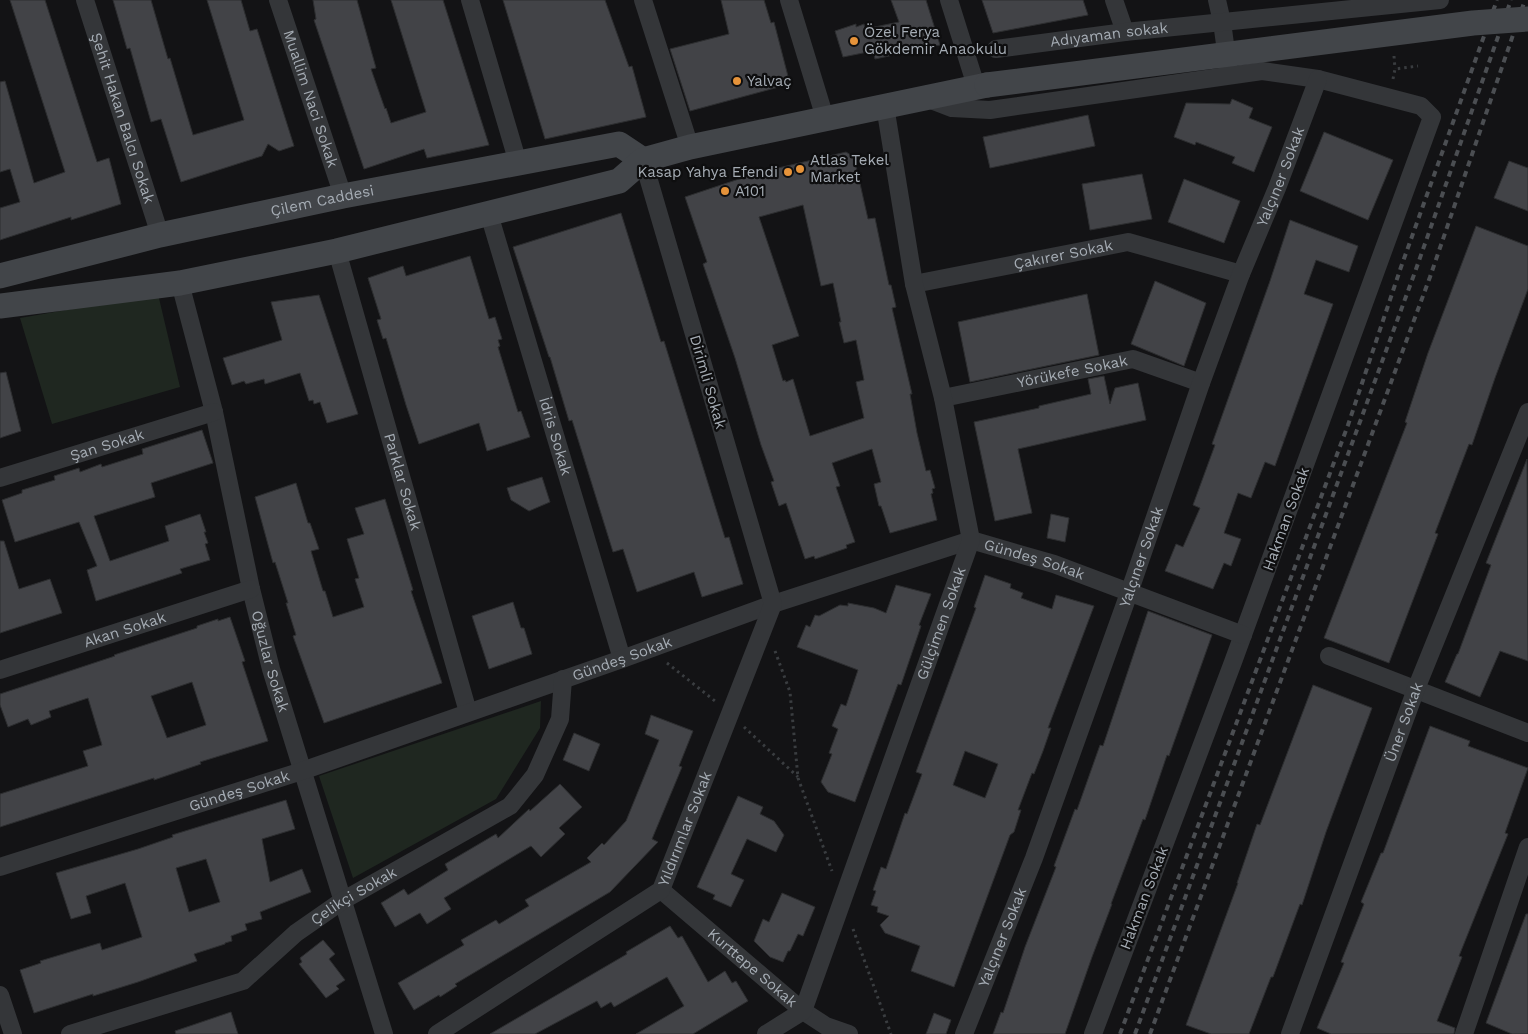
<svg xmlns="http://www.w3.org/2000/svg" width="1528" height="1034" font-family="'Work Sans',sans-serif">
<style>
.green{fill:#1f2720}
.building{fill:#424347;stroke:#2d2e30;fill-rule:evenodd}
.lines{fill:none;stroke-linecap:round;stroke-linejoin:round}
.path{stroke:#3a3d40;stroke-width:3;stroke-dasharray:2.5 4;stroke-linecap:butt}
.minor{stroke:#343639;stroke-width:18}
.secondary{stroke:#424549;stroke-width:25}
.rail{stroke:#4b4e52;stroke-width:4;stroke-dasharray:6 5;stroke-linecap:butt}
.secondary-bridge{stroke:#424549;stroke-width:25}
.poi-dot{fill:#e6933a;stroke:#0e0e0f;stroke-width:2}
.labels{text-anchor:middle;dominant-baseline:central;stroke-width:4.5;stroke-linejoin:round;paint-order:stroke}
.poi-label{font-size:15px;fill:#a5acb4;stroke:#0e0e0f;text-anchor:start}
.street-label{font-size:15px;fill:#a5acb4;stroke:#0e0e0f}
</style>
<rect width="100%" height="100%" fill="#131315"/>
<path class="green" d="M158,294l22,93 -128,37 -32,-106z
M541,701l-1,27 -44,71 -143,79 -34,-102z"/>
<path class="building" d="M10,0h35l52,162 12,-4 12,46 -50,16v-3l-71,23v-32l20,-6 -10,-33 -10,3v-90l5,-1 29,102 31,-11z
M113,0h38l17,59 2,-1 23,77 51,-15 -37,-120h34l9,31 7,-2 37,117 -15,5 -11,-7 -6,12 -81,26 -20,-63 -10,3 -21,-74 -3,1z
M313,0h44l19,68 -5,1 14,40 1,-1 5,15 35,-11 -35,-112h52l46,145 -62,13 -3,-9 -60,20 -50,-149 2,-1z
M503,0h102l24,67 3,-1 14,51 -101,22z
M721,0h43l7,23 3,-1 16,62 -100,27 -20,-62 59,-15z
M891,0h35l14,45 -65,14 -2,-8 -30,6 -8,-26 21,-7v3l8,-3 1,5 34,-7z
M982,0h101l5,15 -95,18z
M1232,99l21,9 -4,10 23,9 -18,45 -22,-9 3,-6 -39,-15 -1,3 -21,-8 12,-34 44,1z
M1088,115l7,31 -105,22 -7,-31z
M1324,132l69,28 -25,60 -68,-29z
M846,152l8,5 14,62 7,-1 14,67h2l5,22 -4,1 20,86h-2l7,39 9,38 4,-1 5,18 -3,1 1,4 -2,1 6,26 -47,13 -9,-27h-2l-5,-22 7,-2 -9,-33 -40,14 8,23 -4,1 19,55 -9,3 1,3 -32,11 -1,-3 -9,3 -19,-56 -7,3 -8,-24 3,-1 -13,-36 -26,-87 -32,-94 4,-2 -22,-65 72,-24zM803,205l18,81 12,-3 8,39h-2l5,21 12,-3 8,40 -8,2 8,36 -54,18 -17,-57 -7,3 -1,-2 -2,1 -11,-36 27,-9 -40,-119z
M1509,161l19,7v43l-34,-13z
M1142,174l10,45 -62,11 -8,-46z
M1184,179l56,22 -16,42 -56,-21z
M621,213l40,129 3,-1 61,197 4,-1 14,47 -41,13 -8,-25 -57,20 -14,-43 -10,3 -41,-132 -3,1 -19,-64h-1l-36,-110z
M1290,220l68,26 -9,26 -33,-12 -12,34 29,10 -58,162 -10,-4 -14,36 -13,-5 -14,40 17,6 -10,27 -7,-3 -11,26 -48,-18 11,-27 7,3 17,-39 -7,-3 22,-60 -3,-1 58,-163z
M1476,226l52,20v43l-33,89 -23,67 -3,-1 -34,89 3,1 -49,129 -65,-25 83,-215 -2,-1 23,-69z
M470,256l19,63 6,-2 7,22 -4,1 2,6 -2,1 20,65 3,-1 9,26 -43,14 -8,-28 -60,21 -13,-39 -20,-67 -3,1 -6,-19 4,-1 -13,-41 35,-12 3,10z
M1155,281l51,22 -22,63 -53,-22z
M1087,294l12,61 -129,27 -12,-60z
M319,295l39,119 -31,9 -7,-21 -6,2 -1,-4 -4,1 -9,-28 -35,11 -1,-5 -18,5 -2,-3 -12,4 -9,-27 59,-18 -11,-38z
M6,372l15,59 -21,7v-65z
M1104,376l6,28 5,-16 23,-5 8,37 -128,29 14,64 -37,8 -21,-99 65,-14v-2l52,-12 -3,-15z
M202,430l11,33 -62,20 4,14 -61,19 16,45 59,-20 -4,-15 35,-12 6,18h-2l4,11 -3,1 5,16 -30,9 2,4 -86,28 -9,-31 10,-4 -18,-44 -64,20 -13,-42 20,-7v-3l33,-10 -1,-4 25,-8 1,4 21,-8 1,3 41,-13 -1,-5z
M1527,459l1,202 -28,-10 -20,46 -35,-15 12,-28h1l33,-89 -5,-2z
M542,477l8,25 -21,9 -18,-11 -4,-12z
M296,483l12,40h2l9,26 -8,2 12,40h2l8,26 31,-10 -9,-28 4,-1 -12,-39 17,-5 -9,-26 30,-9 28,91 -2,1 31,92 -118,40 -31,-87 3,-1 -10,-32h2l-13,-41 -2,1 -18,-66z
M1051,514l18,4 -4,24 -18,-4z
M0,541h4l15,48 31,-10 12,34 -62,20z
M985,575l26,9 -1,4 13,5 -2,5 31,11 4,-14 38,11 -46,122h3l-8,23 -9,23 -2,-1 -14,37h3l-7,22 -4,3 -56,152 -43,-16 9,-25 -35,-13 -5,-8 9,-9 -12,-4 1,-5 -7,-2 5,-14 -3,-1 8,-23 5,2 19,-56 2,1 15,-40 -6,-2 60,-164 -2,-1zM965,751l33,13 -13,34 -32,-13z
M896,585l35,9 -12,31 2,1 -20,59 -3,-1 -43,118 -27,-10 -7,-10 11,-28 -3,-1 9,-24 -6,-3 9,-22 5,2 12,-36 -61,-23 9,-22 4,2 5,-12 4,1 21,-11 8,1v-3l26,5 12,5z
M513,602l8,26h3l8,26 -43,15 -17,-53z
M1148,611l64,24 -43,121 -2,-1 -22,65 -2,-1 -32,85h1l-20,53 -27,77h-72l8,-22 2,1 22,-66 31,-80 -2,-1 21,-57 2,1 23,-65 3,1z
M230,617l15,44 -3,1 26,79 -68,21 1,2 -47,16v-2l-154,49v-33l88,-28 -5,-15 19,-6 -14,-47 -39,13 2,6 -20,8 -3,-6 -20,8 -8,-22v-11l115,-38 -1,-1 83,-27v-2l21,-7v2zM192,682l14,43 -39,13 -16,-42z
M1313,685l59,23 -46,124 -24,73 -2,-1 -27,73h-2l-22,57h-38l-25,-9 52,-142h-1l20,-59 3,1z
M651,715l42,16 -14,35 3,1 -30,72 6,3 -48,50 -155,92 2,2 -17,11 -1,-2 -25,15 -16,-27 66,-38 -3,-5 35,-20 3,4 30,-18 -4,-6 66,-38 -4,-4 15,-15 2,2 22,-24 33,-81 -14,-6z
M1430,726l40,15 -2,5 60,22 -23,65 3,1 -49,122 3,1 -25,64 18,7 -1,6h-123l-14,-6 27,-65 -3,-1 23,-58 -3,-2 20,-49h2z
M574,733l26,11 -11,27 -26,-11z
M560,784l22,23 -23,21 6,6 -24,23 -10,-11 -87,52 7,11 -24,15 -7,-11 -25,14 -14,-24 23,-14 4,6 40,-25 -3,-6 51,-30 2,4 31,-29 1,2z
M738,796l25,11 -3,7 14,7 10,14 -8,17 -29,-13 -16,35 13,6 -13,27 -18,-8 2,-4 -18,-8z
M286,800l9,29 -33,10 8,43 32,-13 9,23 -51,20 2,7 -17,5 2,6 -16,6 1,5 -7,2v1l-31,10 3,7 -59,21 -45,14v-2l-59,19 -14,-43 21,-7 -1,-2 60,-18 2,7 40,-13 -17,-54 -39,13 5,17 -20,6 -15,-46 82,-24 35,-12 -1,-2zM206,859l14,43 -31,10 -13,-44z
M782,893l33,14 -12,29 -5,-2 -8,17h-2l-5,11 -13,-5 -16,-16 9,-22 6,3z
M1526,914h2v120h-16l-26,-11z
M670,926l8,12 4,-2 26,46 17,-11 7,12 4,-2 12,20 -55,33h-57l48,-28 -17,-29 -53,30 -3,-5 -10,6 -4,-7 -62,33h-45l137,-80 -1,-2z
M323,940l12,14 -6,5 16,21 -9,6 3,3 -13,9 -27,-34 3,-2 -2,-4z
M231,1012l7,22h-62l-1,-3z
M934,1013l17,7 -5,14h-20z"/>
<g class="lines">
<path class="path" d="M1394,56l1,13
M1393,79l2,-10 23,-3
M775,651l15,41 8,86 34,93
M667,663l48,38
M744,727l54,50
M853,929l38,105"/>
<g class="minor">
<path id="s1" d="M85,0l75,235"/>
<path id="s2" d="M278,0l65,196"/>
<path d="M470,0l48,163"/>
<path d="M643,0l47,147"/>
<path d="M789,0l36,118"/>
<path d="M949,0l27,86"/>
<path d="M1114,0l11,32"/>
<path d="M1217,0l5,22 6,44"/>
<path id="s3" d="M996,49l129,-17 315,-32"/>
<path d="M926,98l26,10 38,2 272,-39 56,8 103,27 11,11 -199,545 -140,372"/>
<path id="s4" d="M489,214l133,445"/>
<path id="s5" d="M337,251l131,461"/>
<path id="s6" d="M180,283l34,129 37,177 20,80 113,365"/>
<path id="s7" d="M914,284l214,-42 113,32"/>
<path id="s8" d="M943,398l190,-39 68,24"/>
<path id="s9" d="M0,478l214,-66"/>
<path d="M1329,656l199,77"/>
<path id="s10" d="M0,670l251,-81"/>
<path id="s11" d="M0,867l302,-96 320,-112 151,-55 198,-64 83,24 189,71"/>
<path id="s12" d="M661,890l142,121 23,15 23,8"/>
<path d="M0,995l13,39"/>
<path id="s13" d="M70,1034l173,-53 53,-48 46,-32 168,-95 25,-31 25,-56 3,-40"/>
<path id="s14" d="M437,1034l224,-144 112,-286 -130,-444"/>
<path id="s15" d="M766,1034l37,-23 168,-471 -28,-142 -29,-114 -29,-178"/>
<path id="s16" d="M964,1034l70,-176 95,-265 72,-210 40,-109 36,-86 41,-109"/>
<path id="s17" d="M1290,1034l126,-345 112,-277"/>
<path d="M1464,1034l64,-187"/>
</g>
<g class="secondary">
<path id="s18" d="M0,276l160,-41 183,-39 276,-52 24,16"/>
<path d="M0,306l180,-23 157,-32 282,-70 24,-21 47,-13 297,-62"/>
</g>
<path class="rail" d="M1120,1034l228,-609 53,-158 96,-267
M1135,1034l280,-762 96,-272
M1150,1034l280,-757 95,-277"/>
<path class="secondary-bridge" d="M987,85l486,-62 55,-4"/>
</g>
<g class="poi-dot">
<circle cx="854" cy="41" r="5"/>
<circle cx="737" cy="81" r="5"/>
<circle cx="800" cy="169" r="5"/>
<circle cx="788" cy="172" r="5"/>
<circle cx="725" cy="191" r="5"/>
</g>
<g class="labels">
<g class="poi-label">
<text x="864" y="32">Özel Ferya<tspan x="864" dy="17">Gökdemir Anaokulu</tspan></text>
<text x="747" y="81">Yalvaç</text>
<text x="810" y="160">Atlas Tekel<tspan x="810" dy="17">Market</tspan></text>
<text x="778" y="172" text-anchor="end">Kasap Yahya Efendi</text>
<text x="735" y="191">A101</text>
</g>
<g class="street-label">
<text stroke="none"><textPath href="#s3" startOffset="114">Adıyaman sokak</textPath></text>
<text stroke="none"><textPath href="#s2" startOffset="104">Muallim Naci Sokak</textPath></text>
<text stroke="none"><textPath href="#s1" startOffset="124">Şehit Hakan Balcı Sokak</textPath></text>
<text stroke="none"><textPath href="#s16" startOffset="914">Yalçıner Sokak</textPath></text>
<text stroke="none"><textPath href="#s18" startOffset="331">Çilem Caddesi</textPath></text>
<text stroke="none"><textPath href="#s7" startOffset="152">Çakırer Sokak</textPath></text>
<text stroke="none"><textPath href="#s8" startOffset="132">Yörükefe Sokak</textPath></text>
<text transform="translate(708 382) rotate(74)">Dirimli Sokak</text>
<text stroke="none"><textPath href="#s4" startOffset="232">İdris Sokak</textPath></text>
<text stroke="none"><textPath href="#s9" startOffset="112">Şan Sokak</textPath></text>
<text stroke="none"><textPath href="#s5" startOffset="240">Parklar Sokak</textPath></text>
<text transform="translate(1286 519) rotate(-70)">Hakman Sokak</text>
<text stroke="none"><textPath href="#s16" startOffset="509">Yalçıner Sokak</textPath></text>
<text stroke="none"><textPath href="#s11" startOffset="1091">Gündeş Sokak</textPath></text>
<text stroke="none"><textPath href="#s15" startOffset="455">Gülçimen Sokak</textPath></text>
<text stroke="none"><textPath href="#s10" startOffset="131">Akan Sokak</textPath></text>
<text stroke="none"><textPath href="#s11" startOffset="656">Gündeş Sokak</textPath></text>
<text stroke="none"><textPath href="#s6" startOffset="389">Oğuzlar Sokak</textPath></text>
<text stroke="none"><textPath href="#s17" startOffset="332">Üner Sokak</textPath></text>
<text stroke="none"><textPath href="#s11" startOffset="251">Gündeş Sokak</textPath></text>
<text stroke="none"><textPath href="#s14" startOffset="332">Yıldırımlar Sokak</textPath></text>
<text stroke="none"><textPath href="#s13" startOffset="321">Çelikçi Sokak</textPath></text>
<text transform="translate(1144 898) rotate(-69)">Hakman Sokak</text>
<text stroke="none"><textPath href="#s16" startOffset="104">Yalçıner Sokak</textPath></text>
<text stroke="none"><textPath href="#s12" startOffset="120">Kurttepe Sokak</textPath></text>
</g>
</g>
</svg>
